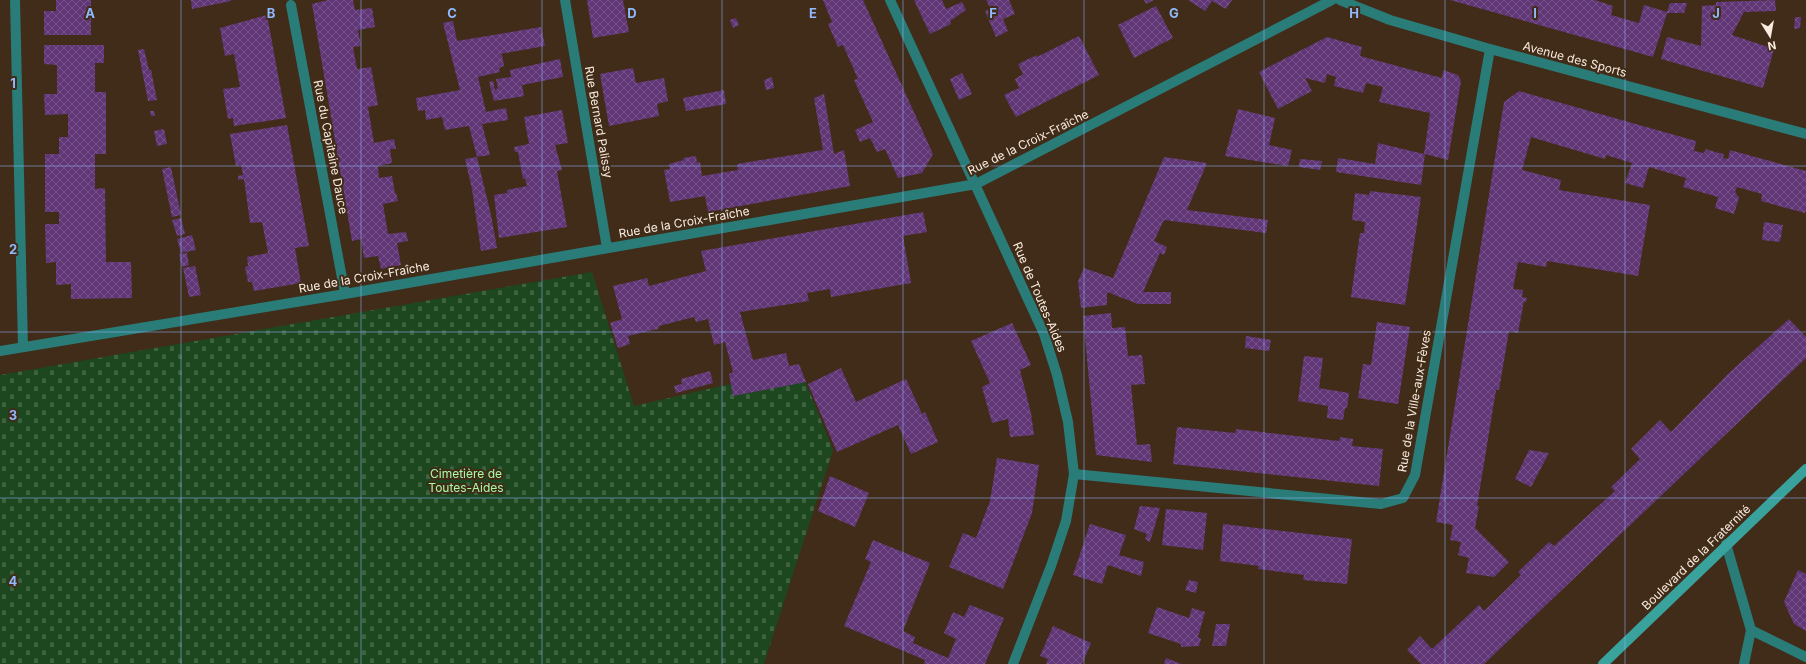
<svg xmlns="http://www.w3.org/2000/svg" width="1806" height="664" font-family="Inter,sans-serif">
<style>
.cemetery{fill:url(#cemetery-stones)}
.building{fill:url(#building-cross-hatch)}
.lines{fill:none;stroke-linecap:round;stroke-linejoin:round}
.minor{stroke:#2a7c78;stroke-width:10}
.secondary{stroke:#3aa29d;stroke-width:10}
.grid{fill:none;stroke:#90b8fd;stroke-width:1;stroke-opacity:0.55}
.labels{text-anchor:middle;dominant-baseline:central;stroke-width:4;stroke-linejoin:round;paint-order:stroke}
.street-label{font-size:12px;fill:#f9ebdf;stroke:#402c18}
.park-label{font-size:12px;fill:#a5fca5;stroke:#402c18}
.grid-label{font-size:13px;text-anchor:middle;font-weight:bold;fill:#90b8fd;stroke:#402c18;stroke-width:4;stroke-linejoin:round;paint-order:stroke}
</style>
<defs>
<pattern id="cemetery-stones" width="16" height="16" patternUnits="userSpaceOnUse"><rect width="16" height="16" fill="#1d471f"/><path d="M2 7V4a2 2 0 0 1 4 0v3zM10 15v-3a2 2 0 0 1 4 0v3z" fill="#3f623f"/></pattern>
<pattern id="building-cross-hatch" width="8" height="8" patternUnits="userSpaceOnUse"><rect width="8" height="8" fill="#613677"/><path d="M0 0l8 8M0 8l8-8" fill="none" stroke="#78538a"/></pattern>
</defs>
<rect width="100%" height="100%" fill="#402c18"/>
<path class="cemetery" d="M592,272l42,134 166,-38 33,82 -69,214h-764v-289z"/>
<path class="building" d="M56,0h35v35h-47v-24h12z
M191,0h40v1l-39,8z
M328,0h25l2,10 17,-2 3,19 -17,3 3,16 -8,1 4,22 14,-2 7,38 -10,2 6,36 20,-4 2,10h-6l2,14 -14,3 1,12 13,-2 3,17h1l2,8 -15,3 5,30 18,-2 2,9 -11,2 4,22 -20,4 -3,-13 -14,2 -3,-19 -9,2 -40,-237z
M587,0h36l6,32 -36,6z
M823,0h40l70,154 -11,19 -24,5 -13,-29 -8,3 -7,-14 -10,4 -5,-12 18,-8 -19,-42 4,-1 -15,-34 -5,2 -10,-23 4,-2z
M914,0h28l4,9 16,-7 4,8 -16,11 1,3 -21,10z
M986,0h23l6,14 -12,5 5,12 -12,6 -11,-26 6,-2z
M1144,0h10l-8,4z
M1188,0h44l-6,9 -14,-8 -7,10z
M1450,0h145l18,6 -2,9 28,8 5,-18 23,7 3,-9h17l-3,10h-17l-14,44z
M1775,0l1,11 -32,1 -12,23 42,14 -11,39 -102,-29 6,-22 34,9 1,-40 14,-1v-3z
M1156,6l17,32 -39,20 -16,-33z
M267,15l19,103 -52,8 -1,-8 -5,1 -5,-30 17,-2 -6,-33 -9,2 -5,-28z
M1795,17h6l-1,11 -6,1z
M736,18l3,7 -6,3 -3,-8z
M453,21l4,20 84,-14 4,19 -45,8 2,1 2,11 -5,2 1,4 -22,5 8,35 20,-4 2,12 -26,4 8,31 -13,2 14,58 6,33 -16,3 -9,-62 -7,-30 12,-2 -8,-31 -24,4 -3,-13 -16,3 -1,-10 -7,1 -2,-13 44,-8 -17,-67z
M1079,36l20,39 -83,42 -12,-22 15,-7 -4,-9 8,-5 -5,-10 19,-9v2z
M1327,37l35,10 -2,9 82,22 1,-8 15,5 3,6 -13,79 -23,-6 -4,31 -85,-13 2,-14 37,6 3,-21 46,11 6,-41 -51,-11 4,-15 -17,-4 -3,10 -29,-7 2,-9 -9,-3 -2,9 -20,-5 7,13 -34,18 -19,-37z
M44,45h60v18h-9v29h11v62h-11v35l10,-1 1,74h25l1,36 -61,1v-15l-15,1v-23l-10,1 -1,-39h14v-12h-14v-58h14v-17h9v-23l-23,1 -1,-21h13v-29l-13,-1z
M144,49l5,21h2l6,30 -9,1 -10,-51z
M560,59l3,18 -41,8 2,11 -30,5 -5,-19 4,-1 2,9 3,-2 -2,-9 15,-2 -1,-7z
M633,68l3,15 28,-5 4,23 -11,3 2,12 -50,10 -9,-52z
M962,73l10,21 -13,6 -9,-21z
M772,77l2,11 -8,2 -2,-10z
M724,90l2,14 -40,7 -3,-13z
M1519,91l177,50 -2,10 10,2 2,-4 9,3 9,2 -1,4 5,1 2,-9 76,21v39l-1,3 -44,-12 1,-7 -25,-7 -2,5 4,6 -5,16 -19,-6 3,-11 -35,-10 3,-9 -37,-11 -6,21 -18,-5 7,-20 -26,-8 -1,4 -74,-22 -9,33 39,10 -2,10 91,15 -12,71 -91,-15 -1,6 -28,-5 -5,27 10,1 -1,7 5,1 -1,4 -2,-1 -6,32 -9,-2 -10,59h-3l-19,116h2l-4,22 34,34 -15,15 -28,-4 3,-15 -11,-3 3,-13 -11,-2 3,-15 -17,-3 68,-420z
M824,94l10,60 10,-4 6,36 -142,26 -3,-16 -35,6 -6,-32 6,-1 -1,-5 15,-4 -1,-2 13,-2 1,7 3,-1 2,14 36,-6 -1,-6 86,-14 -9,-52z
M1238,109l37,9 -6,27 23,5 -4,16 -63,-10z
M562,110l6,33 -13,2 7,25 -5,1 10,56 -68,11 -5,-43 13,-2v-3l20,-4 -2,-8 -2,1 -5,-27h-3l-1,-5 15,-3 -5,-27z
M150,111h4l1,5h-4z
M287,125l22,121 -14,2 6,35 -47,8 -2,-9h-4l-3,-15 3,-1 -1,-9 21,-4 -6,-31 -12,1 -6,-44 -6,1v-4l5,-1 -2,-10 -5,1 -6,-32z
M164,129l3,15 -10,2 -3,-15z
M1164,157l43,6 -20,47 81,10 -2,13 -102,-13 -10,21 13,6 -3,8 -4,-2 -17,39h28v12h-33l-31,-12v13l-26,3 -3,-27 6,-13 29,10z
M1300,159l22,2 -2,9 -21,-3z
M171,167l10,48 -9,2 -10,-48z
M1370,191l51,6 -16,108 -54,-8 9,-64h4l1,-11 -13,-2 3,-27 14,2z
M923,212l4,20 -24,4 8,47 -80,14 -1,-8 -23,4 2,8 -69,11 13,48 33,-7 3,13 10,-2 7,18 -73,14 -4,-22 4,-2 -8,-30 -11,3 -6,-26 -12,3 -2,-5 -35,9 -1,4 -1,-1 -29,7 2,8 -12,4 -8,-25 12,-4 -9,-33 34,-8 2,8 57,-15 -5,-20z
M181,218l4,16 -8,2 -5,-16z
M1764,222l19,3 -3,17 -18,-2z
M192,235l4,15 -15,3 -4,-14z
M187,253l2,12 -7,2 -3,-13z
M195,266l6,29 -12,2 -6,-29z
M1111,313l1,15 13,-1 3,29 14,-1 3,29 -14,1 6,60 13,-1 2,18 -56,-7 -13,-139z
M1789,319l17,18v21l-322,306h-63l-14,-14 13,-14 12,13 47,-44 5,6 37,-36 -3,-3 31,-30 5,4 61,-55 -4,-4 29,-28 -9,-10 29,-29 11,12 58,-59z
M1377,322l33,5 -12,77 -40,-6 5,-34 8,1z
M1012,323l19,42 -11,5 11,43 3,22 -24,2 -2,-18 -16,4 -10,-36 8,-4 -19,-42z
M1246,336l25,4 -2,11 -24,-3z
M1304,356l19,2 -4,30 30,5 -2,15h-2l-2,12 -16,-2 1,-12 -30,-5z
M841,368l15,34 50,-23 16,35 3,-2 13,30 -27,12 -13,-29 -61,27 -29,-68z
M710,371l3,12 -37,10 -2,-7 8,-2 -1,-5z
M1177,427l58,6 1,-4 103,12 1,-4 13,2 -1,7 31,3 -4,37 -206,-22z
M1529,450l20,3 -18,34 -16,-8z
M997,458l42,7 -7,48 -29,76 -54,-22 14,-34 13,5 14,-37z
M830,476l39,17 -14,34 -37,-16z
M1140,506l20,2 -10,34 -5,-3 2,-5 -13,-5z
M1166,509l41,4 -4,37 -41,-5z
M1090,524l36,11 -7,20 25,7 -3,14 -33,-11 -6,19 -29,-9z
M1223,524l129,15 -5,45 -44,-4 1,-5 -46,-6 1,-3 -39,-5z
M873,540l57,23 -27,68 12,6 -2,6 35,15 8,-19 -12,-6 9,-21 11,5 6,-12 34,13 -19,46h-61l1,-4 -81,-34 27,-64 -6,-3z
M1798,570l8,4v57l-12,-7 -10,-22z
M1189,580l9,2 -2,11 -11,-3z
M1157,607l32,11 3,-10 13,4 -7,25 3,2 -2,7 -18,1v-3l-33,-11z
M1216,624h14l-4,22h-14z
M1053,626l38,17 -9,21h-36l2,-5 -8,-3z
M1166,658l15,6h-17z"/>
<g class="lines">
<path class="minor" d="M15,0l8,347
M565,0l42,248
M890,0l154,334 13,41 11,47 6,52 -8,47 -15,45 -38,98
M1340,0l50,20 100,29 316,85
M291,5l54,289
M0,351l345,-57 631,-110 356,-184
M1074,474l307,30 22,-6 12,-23 75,-426
M1726,544l25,86 -7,34
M1751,630l55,27"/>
<path class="secondary" d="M1603,664l203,-195"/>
</g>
<path class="grid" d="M181,0v664M361,0v664M542,0v664M722,0v664M903,0v664M1084,0v664M1264,0v664M1445,0v664M1625,0v664M0,166h1806M0,332h1806M0,498h1806"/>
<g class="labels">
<g class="street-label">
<text transform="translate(1575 59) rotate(15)">Avenue des Sports</text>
<text transform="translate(599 122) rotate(80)">Rue Bernard Palissy</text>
<text transform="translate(1028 142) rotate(-26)">Rue de la Croix-Fraîche</text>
<text transform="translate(331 147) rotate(79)">Rue du Capitaine Dauce</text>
<text transform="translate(684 222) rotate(-10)">Rue de la Croix-Fraîche</text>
<text transform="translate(364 277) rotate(-10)">Rue de la Croix-Fraîche</text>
<text transform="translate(1040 297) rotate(67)">Rue de Toutes-Aides</text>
<text transform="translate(1414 401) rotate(-80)">Rue de la Ville-aux-Fèves</text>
<text transform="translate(1696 557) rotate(-44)">Boulevard de la Fraternité</text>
</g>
<g class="park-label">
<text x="466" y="473">Cimetière de<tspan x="466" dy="14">Toutes-Aides</tspan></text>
</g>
</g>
<g class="grid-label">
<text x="90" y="18">A</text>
<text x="271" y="18">B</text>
<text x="452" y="18">C</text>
<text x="632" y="18">D</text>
<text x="813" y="18">E</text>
<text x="993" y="18">F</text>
<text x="1174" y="18">G</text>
<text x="1354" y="18">H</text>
<text x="1535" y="18">I</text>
<text x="1716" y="18">J</text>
<text x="13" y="88">1</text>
<text x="13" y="254">2</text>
<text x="13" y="420">3</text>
<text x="13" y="586">4</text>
</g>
<g transform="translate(1770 36) rotate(169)" stroke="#402c18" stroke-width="3" paint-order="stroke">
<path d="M0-3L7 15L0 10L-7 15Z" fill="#f9ebdf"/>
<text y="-6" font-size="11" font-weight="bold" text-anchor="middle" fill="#f9ebdf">N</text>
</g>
</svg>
